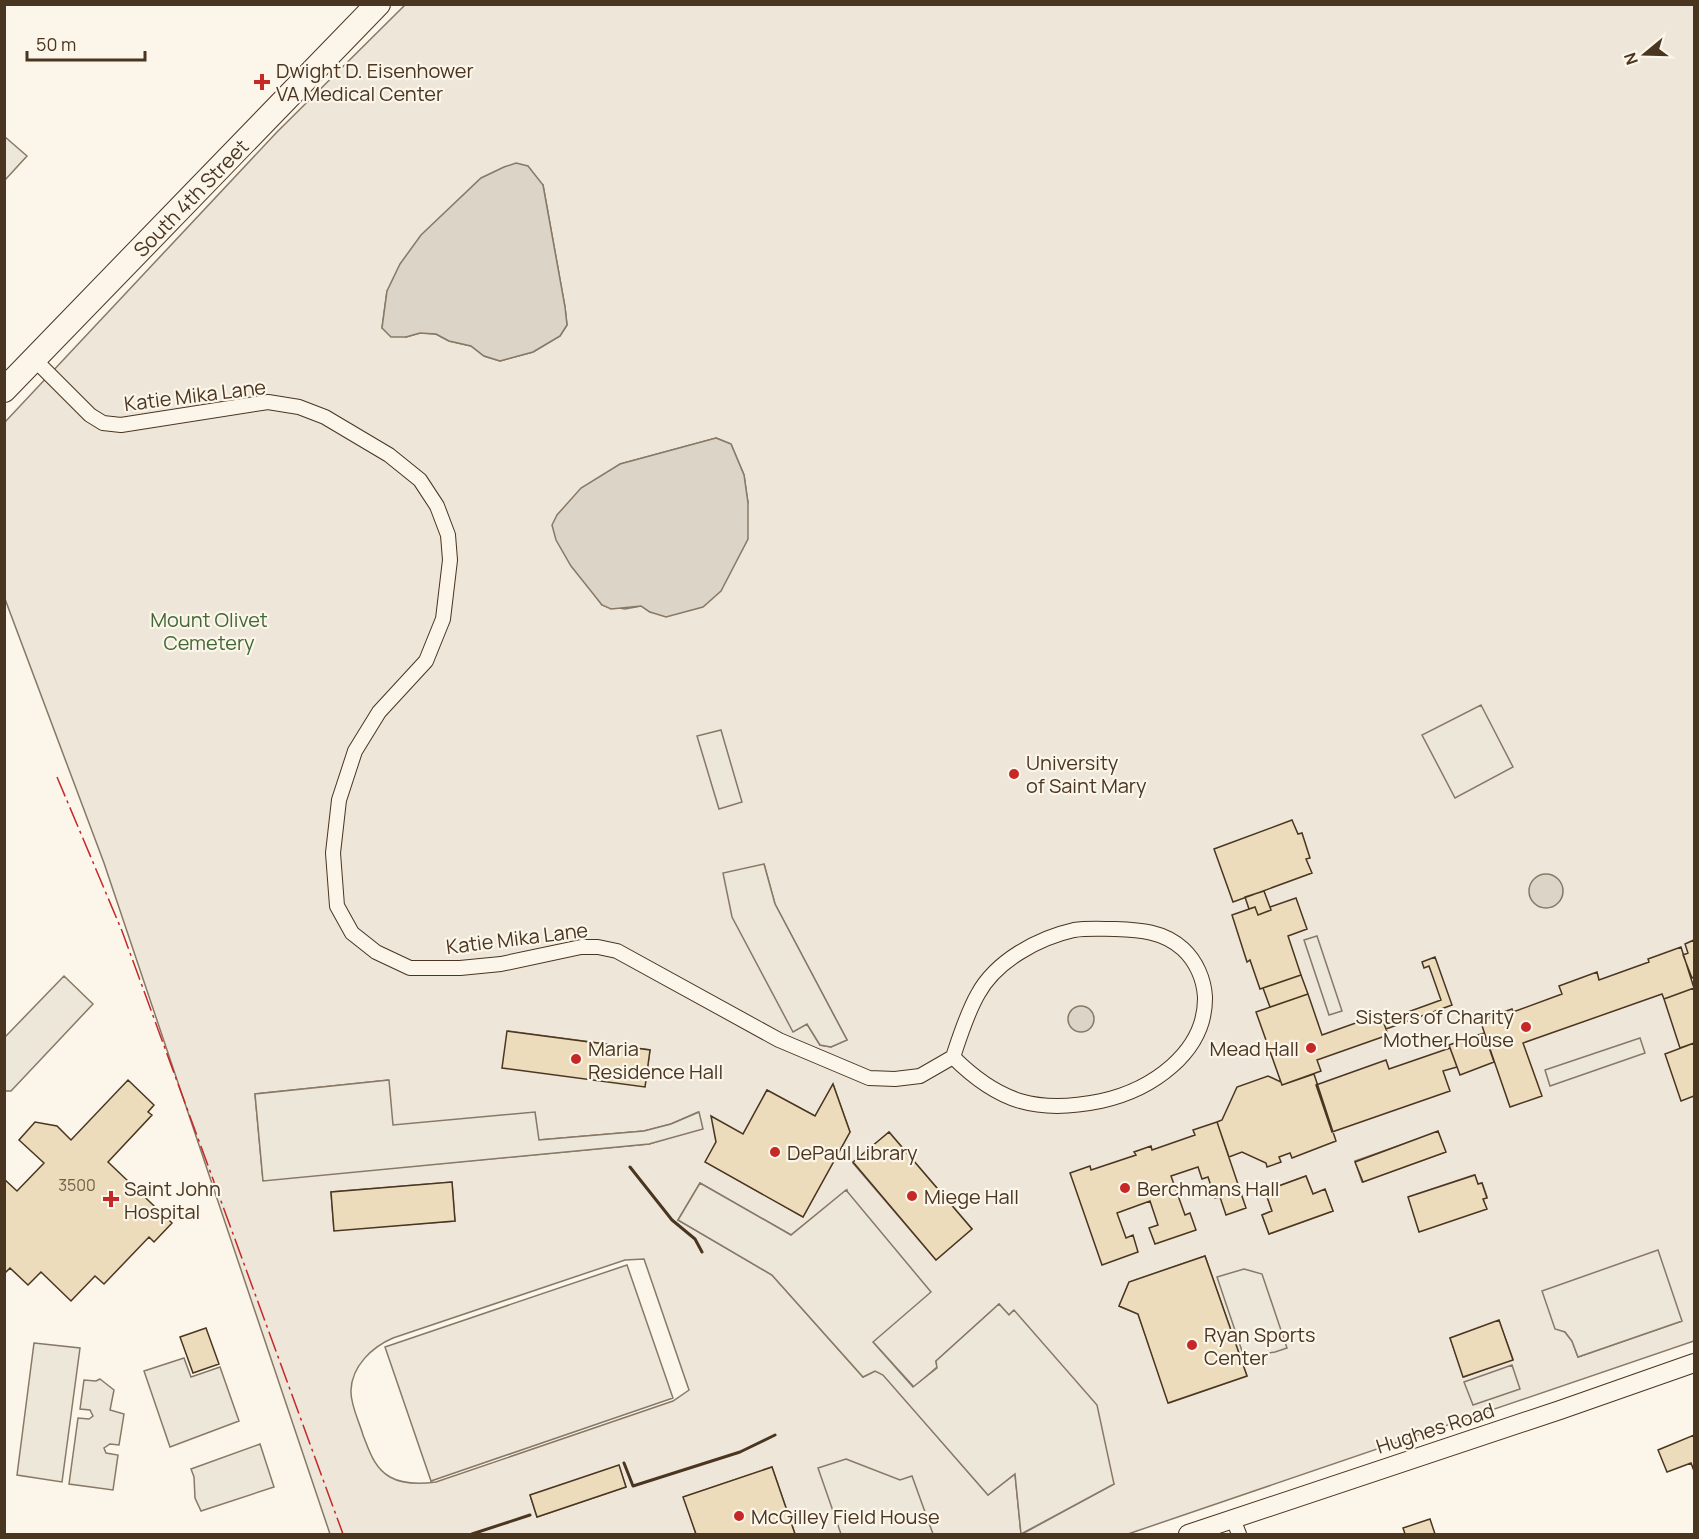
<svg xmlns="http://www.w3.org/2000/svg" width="1699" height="1539" font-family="Manrope,sans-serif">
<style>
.green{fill:#ede6d9;stroke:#887966;stroke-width:1.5;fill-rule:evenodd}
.parking{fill:#ede7d9;stroke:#887966;stroke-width:1.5}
.water{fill:#dcd4c6;stroke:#887966;stroke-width:1.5}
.building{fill:#ecdcbc;stroke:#4a3520;stroke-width:1.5}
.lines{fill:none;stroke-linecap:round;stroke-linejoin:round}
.minor-casing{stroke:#4a3520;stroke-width:16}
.tertiary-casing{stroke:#4a3520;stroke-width:20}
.trunk-casing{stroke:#4a3520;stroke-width:26}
.minor{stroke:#fbf6e9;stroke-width:14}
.tertiary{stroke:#fbf6e9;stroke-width:18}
.trunk{stroke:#fbf6e9;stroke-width:24}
.wall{stroke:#4a3520;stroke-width:3}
.power{stroke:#c62828;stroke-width:1.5;stroke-dasharray:21 4.5 3 4.5;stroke-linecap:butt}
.poi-dot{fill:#c62828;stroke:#fbf6e9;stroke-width:2}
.labels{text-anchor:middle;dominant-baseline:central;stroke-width:4.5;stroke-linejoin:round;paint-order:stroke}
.number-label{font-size:16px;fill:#725f47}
.poi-label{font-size:20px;fill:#4a3520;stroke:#fbf6e9;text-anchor:start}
.street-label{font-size:20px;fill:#4a3520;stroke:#fbf6e9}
.park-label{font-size:20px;fill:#436837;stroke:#fbf6e9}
</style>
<rect width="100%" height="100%" fill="#fbf6e9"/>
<path class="green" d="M405,5h1289v1336l-566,193h-106l92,-50 -101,-173 -4,4 -10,-11 -63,57 1,6 -23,20 -41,-45 -26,-152 -56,45 -91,-52 -22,37 94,55 91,102 12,-6 8,3 105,121 27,-21 6,60h-226l-23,-67 -88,30 12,37h-366l-226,-671 -99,-264v-177l272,-290zM543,185l22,122 2,18 -7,11 -27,16 -33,9 -16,-5 -13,-10 -22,-5 -13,-7 -16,-1 -14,4 -24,-9 5,-37zM716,438l15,6 13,31 4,28 -98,109 -9,-6 -16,3 -23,-4 -10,-14 28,-127zM764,864l11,40 72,136 -16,7 -11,-2 -13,-21 -14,7zM508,1031l142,19 -5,36zM388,1080l4,46 143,-13 3,27 106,-9 27,-7 27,-12 4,16 -53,16 -386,36 -8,-86zM833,1084l17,48 -47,85 -97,-55 10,-20 27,-8 24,-44 48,26zM889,1132l83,97 -36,31 -83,-97zM1438,1132l7,20 -83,30 -7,-21zM1474,1175l4,9 4,-1 5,14 -4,2 3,10 -78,-12zM1306,1176l7,18 12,-4 8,21 -64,23 -7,-19 10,-4 -7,-20zM452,1182l3,39 -121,9 -3,-38zM1205,1256l42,120 -78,27 -31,-89 -19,-8 10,-24zM644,1259l45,131 -16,11 -237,81c-15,2 -32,3 -46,-5 -16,-9 -21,-27 -27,-42 -4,-14 -13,-31 -12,-45 1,-24 21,-43 42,-52l232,-78zM1499,1321l14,38 -49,18 -14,-39zM1682,1321l-104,36 -6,-16 -7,-9zM619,1466l7,21 -89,30 -7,-22z
M627,1265l46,133 -242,83 -46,-134z"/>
<path class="parking" d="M4,136l23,20 -22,24h-1z
M1481,705l32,62 -58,31 -33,-63z
M721,730l21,72 -23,7 -22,-73z
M764,864l11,40 72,136 -16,7 -11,-2 -13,-21 -14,8 -61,-115 -9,-44z
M1317,936l25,75 -13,4 -25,-75z
M64,976l29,28 -82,87h-6v-54z
M1640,1038l5,15 -95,33 -5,-16z
M389,1080l4,45 142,-13 4,28 105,-9 27,-7 28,-12 4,17 -54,15 -386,37 -8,-87z
M700,1183l91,52 55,-45 85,102 -58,50 40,45 24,-19 -1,-7 63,-57 10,11 5,-5 83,95 17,79 -93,50 -6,-60 -27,21 -105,-120 -8,-4 -12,6 -91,-102 -94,-55z
M1658,1250l24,71 -104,36 -6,-16 -7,-9 -10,-3 -13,-38z
M1244,1269l18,5 25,74 -12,4 -31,5 -27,-80z
M34,1343l46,5 -18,134 -45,-7z
M184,1358l7,19 29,-10 19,54 -69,26 -26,-76z
M1512,1365l8,24 -47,16 -9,-23z
M100,1379l14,11 -4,20 14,4 -5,31 -9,-1 -6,4 2,5 12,2 -5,35 -44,-6 9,-66 11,1 4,-3 -3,-6 -10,-1 4,-29 12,1z
M260,1444l14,43 -73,24 -6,-13 -1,-21 -3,-8z
M846,1459l54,21 12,-4 21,58h-92l-23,-66z"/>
<path class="water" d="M516,163l12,3 15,19 22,122 2,18 -7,11 -27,16 -33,9 -16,-5 -13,-10 -22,-5 -13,-7 -16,-1 -14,4h-15l-9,-9 5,-37 13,-27 21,-29 60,-57 23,-11z
M716,438l15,6 13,31 4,28v36l-27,52 -18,16 -37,10 -16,-5 -9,-6 -30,3 -9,-4 -31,-39 -15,-26 -4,-15 5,-10 24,-27 39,-24z
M1529 891a17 17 0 1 1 34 0a17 17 0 1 1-34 0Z
M1068 1019a13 13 0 1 1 26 0a13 13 0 1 1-26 0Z"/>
<path class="building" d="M1292,820l6,14 4,-1 8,25 -4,1 6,14 -79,29 -19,-53z
M1264,891l7,19 -13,5 -3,-8 -6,2 -4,-12z
M1296,898l11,31 -19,7 13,39 -41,14 -10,-29 -3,2 -15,-47 23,-8 3,8 13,-5 -1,-3z
M1694,940v37l-2,1 -9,-23 5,-2 -3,-9z
M1681,947l13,41 -30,11 -2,-5 -139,49 19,53 -32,11 -30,-87 32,-11 1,3 49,-18 -3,-8 38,-14 2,8 50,-18 -1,-3z
M1435,957l17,48 -66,24 -3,-8 58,-21 -12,-34 -5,2 -2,-6z
M1301,975l7,19 -38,13 -7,-19z
M1694,988v55l-14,5 -16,-49z
M1308,994l14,41 59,-21 7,21 -71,25 4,11 -39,14 -26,-73z
M507,1031l143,19 -5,37 -143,-19z
M1484,1033l10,29 -34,13 -11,-30z
M1694,1043v53l-13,5 -16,-47z
M1450,1048l7,19 -14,4 7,20 -118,41 -16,-47 70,-25 3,9z
M1314,1074l22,67 -44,17 -2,-5 -11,4 2,5 -14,5 -1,-4 -24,-11 -13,5 -12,-35 5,-2 15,-33 31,-11 13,6 1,3z
M128,1080l26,25 -6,7 4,3 -44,47 64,61 -18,19 -5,-5 -45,47 -9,-8 -24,25 -30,-29 -13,13 -18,-17 -6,6v-95l13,12 27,-28 -25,-23 16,-18 22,4 14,14z
M833,1084l17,48 -47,85 -98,-55 11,-20 -5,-26 32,18 24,-44 48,26z
M1217,1122l29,86 -20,7 -6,-18 -5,1 -7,-21 -6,2 -4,-12 -27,9 14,39 5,-2 6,17 -41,14 -6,-16 9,-3 -8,-24 -33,12 9,25 7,-3 5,17 -36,13 -32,-92 20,-7 1,4 45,-15 -2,-3 17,-6 1,4 43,-15 -2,-5z
M1438,1131l8,21 -83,30 -8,-20z
M889,1132l83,97 -36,31 -83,-98z
M1475,1175l3,9 4,-1 5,15 -4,1 4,10 -68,23 -11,-35z
M1306,1176l7,18 12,-5 8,22 -64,23 -7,-19 10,-4 -7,-20z
M452,1182l3,39 -121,10 -3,-39z
M1205,1256l42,120 -79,27 -30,-89 -19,-8 10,-24z
M1499,1320l14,40 -50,17 -13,-39z
M206,1328l13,36 -26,9 -13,-36z
M1694,1435v36l-3,-8 -24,9 -9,-22z
M619,1465l7,22 -89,30 -7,-22z
M772,1467l23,67h-99l-13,-37z
M1430,1519l5,15h-30l-2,-6z"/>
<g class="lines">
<g class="minor-casing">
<path id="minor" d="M35,360l55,55 13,8 18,2 147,-23 31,5 26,10 64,38 31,25 17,26 11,29 2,25 -7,59 -17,42 -47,51 -24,39 -16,49 -6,53 4,53 15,27 24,19 34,16h50l41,-4 80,-17h17l19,4 162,89 90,38 26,1 25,-3 33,-19c7,-21 14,-44 25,-63 18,-33 60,-56 96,-64 13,-2 27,-1 41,-1 25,1 48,2 68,20 13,12 21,30 22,48 1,56 -54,93 -104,104 -63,13 -102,2 -148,-44
M1233,1519l6,15"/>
</g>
<g class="tertiary-casing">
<path id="tertiary" d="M1188,1534l372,-124 134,-47"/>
</g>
<g class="trunk-casing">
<g id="trunk">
<path id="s1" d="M4,390l374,-386"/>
</g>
</g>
<use href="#minor" class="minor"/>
<use href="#tertiary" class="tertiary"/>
<use href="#trunk" class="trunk"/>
<path class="wall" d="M630,1167l42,53 23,19 7,13
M624,1463l9,23 107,-34 35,-17
M472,1534l58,-19"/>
<path class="power" d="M57,777l65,154 221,603"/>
</g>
<g class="poi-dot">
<path d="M259 73h6v6h6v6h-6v6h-6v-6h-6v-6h6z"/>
<circle cx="1014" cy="774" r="6"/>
<circle cx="1526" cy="1027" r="6"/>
<circle cx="1311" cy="1048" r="6"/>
<circle cx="576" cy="1059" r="6"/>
<circle cx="775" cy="1152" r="6"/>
<circle cx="1125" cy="1188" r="6"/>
<circle cx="912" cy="1196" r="6"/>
<path d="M108 1190h6v6h6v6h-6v6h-6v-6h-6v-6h6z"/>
<circle cx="1192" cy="1345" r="6"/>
<circle cx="739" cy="1516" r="6"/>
</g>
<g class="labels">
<g class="number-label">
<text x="77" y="1185">3500</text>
</g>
<g class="poi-label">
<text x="276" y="70">Dwight D. Eisenhower<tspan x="276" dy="23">VA Medical Center</tspan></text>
<text x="1026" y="762">University<tspan x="1026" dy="23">of Saint Mary</tspan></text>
<text x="1514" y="1016" text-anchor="end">Sisters of Charity<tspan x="1514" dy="23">Mother House</tspan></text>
<text x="588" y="1048">Maria<tspan x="588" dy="23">Residence Hall</tspan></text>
<text x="1299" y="1048" text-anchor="end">Mead Hall</text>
<text x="787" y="1152">DePaul Library</text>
<text x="124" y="1188">Saint John<tspan x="124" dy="23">Hospital</tspan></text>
<text x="1137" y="1188">Berchmans Hall</text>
<text x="924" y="1196">Miege Hall</text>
<text x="1204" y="1334">Ryan Sports<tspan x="1204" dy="23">Center</tspan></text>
<text x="751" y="1516">McGilley Field House</text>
</g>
<g class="street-label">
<text stroke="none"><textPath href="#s1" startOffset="268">South 4th Street</textPath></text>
<text transform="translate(195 395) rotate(-7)">Katie Mika Lane</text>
<text transform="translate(517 938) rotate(-7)">Katie Mika Lane</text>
<text transform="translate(1435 1428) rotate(-18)">Hughes Road</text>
</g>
<g class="park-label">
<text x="209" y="619">Mount Olivet<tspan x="209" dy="23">Cemetery</tspan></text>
</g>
</g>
<rect width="1699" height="1539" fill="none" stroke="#4a3520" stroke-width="12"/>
<g transform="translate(1645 54) rotate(251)" stroke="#fbf6e9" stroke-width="4.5" paint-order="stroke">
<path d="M0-4.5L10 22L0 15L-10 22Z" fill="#4a3520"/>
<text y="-9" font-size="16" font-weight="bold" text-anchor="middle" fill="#4a3520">N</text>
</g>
<path d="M27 51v9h118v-9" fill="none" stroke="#4a3520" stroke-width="3"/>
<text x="36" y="51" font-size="18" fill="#4a3520" stroke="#fbf6e9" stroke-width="4.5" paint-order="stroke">50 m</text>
</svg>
